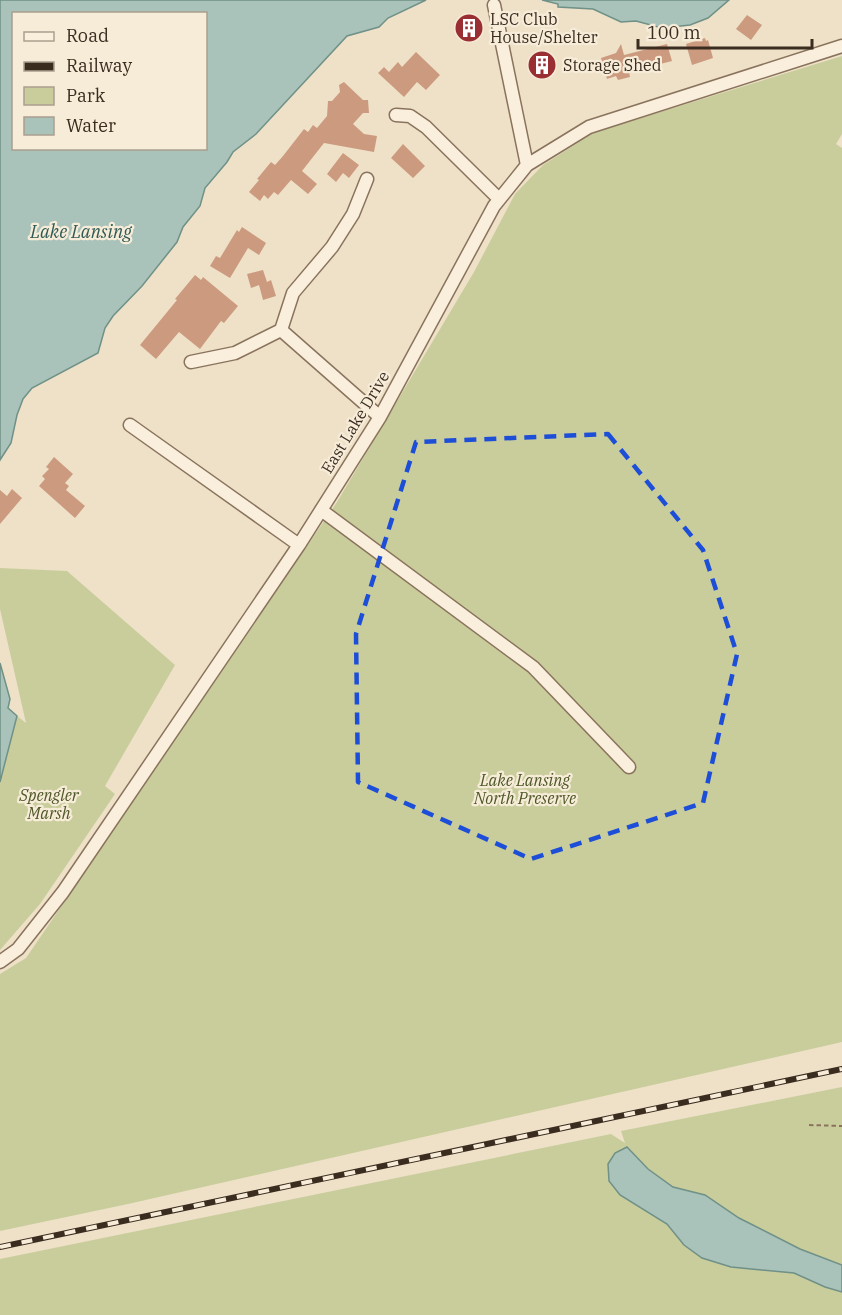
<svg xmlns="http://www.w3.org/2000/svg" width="842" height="1315" font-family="'IBM Plex Serif',serif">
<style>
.green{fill:#c9cd9c}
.water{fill:#a9c2ba;stroke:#6f9187;stroke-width:1.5;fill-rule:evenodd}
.building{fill:#cc9b7f}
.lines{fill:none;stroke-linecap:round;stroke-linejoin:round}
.minor-casing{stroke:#8a735d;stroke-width:15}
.path{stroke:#8a735d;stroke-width:2;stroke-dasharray:4.5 3;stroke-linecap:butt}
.minor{stroke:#f9efdc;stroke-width:12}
.rail-casing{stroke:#3b2c20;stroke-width:6}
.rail{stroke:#f6ecd8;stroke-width:4;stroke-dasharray:11;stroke-linecap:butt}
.marked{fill:none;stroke:#1d4ed8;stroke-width:4.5;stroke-dasharray:12 8;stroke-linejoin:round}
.labels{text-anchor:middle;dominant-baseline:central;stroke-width:4.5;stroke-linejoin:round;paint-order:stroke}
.poi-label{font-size:16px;fill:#3b2c20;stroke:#f6ecd8;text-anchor:start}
.street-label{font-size:16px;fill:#3b2c20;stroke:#f6ecd8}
.park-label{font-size:16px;font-style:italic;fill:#4d5727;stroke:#f6ecd8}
.water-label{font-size:18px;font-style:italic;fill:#305a56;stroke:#f6ecd8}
</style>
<rect width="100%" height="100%" fill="#eee1c8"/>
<path class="green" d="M842,56v78l-6,10 6,4v894l-714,162 -128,27v-257l26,-16 311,-456 137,-230 41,-78 28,-29 52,-33z
M0,568l67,3 108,94 -70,121 10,8 -75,110 -40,46v-168l17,-66 9,7 -26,-114z
M842,1087v178l-42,-16 -44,-23 86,57v32h-842v-56l611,-125 14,9 -4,-12z"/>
<path class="water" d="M0,0h426l-38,18 -9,9 -32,9 -91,98 -23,18 -6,10 -22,26 -5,18 -17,21 -6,15 -35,44 -29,30 -8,12 -7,25 -66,35 -9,11 -6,16 -6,28 -11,17zM14,14h192v134h-192z
M542,0h187l-21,18 -18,7 -28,3 -26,-7 -15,1 -28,-13 -35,-2v-3z
M0,663l10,36 -2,9 9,8 -17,66z
M627,1147l21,22 25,18 32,8 34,23 61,31 42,16v27l-17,-5 -31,-14 -63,-6 -29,-9 -18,-13 -17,-21 -47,-29 -11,-14 -1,-17 7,-11z"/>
<path class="building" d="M747,15l15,10 -11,15 -15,-11z
M476,17l6,13 -19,8 -6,-13z
M705,38l1,3 2,-1 5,18 -21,7 -6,-21z
M621,44l3,11 43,-11 5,17 -43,11 1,5 -12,3 -2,-4 -9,3 -6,-21 15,-5z
M416,52l24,23 -14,15 -9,-8 -13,15 -26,-24 6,-6 5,5 9,-10 4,5z
M344,82l19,18h5l1,13h-6l-10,11 11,10 13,2 -3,16 -50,-9 -22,28 15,13 -9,10 -17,-14 -13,15 -4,-3 -6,7 -4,-4 -4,6 -11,-9 10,-12 -2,-1 14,-17 4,3 8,-9 21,-27 4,3 5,-7 4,3 10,-12 1,-15h4l8,-9 -1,-7z
M403,144l22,22 -12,12 -22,-20z
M343,153l16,12 -10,13 -6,-5 -7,9 -9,-8z
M242,227l24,16 -7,12 -11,-7 -18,30 -20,-12 6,-10 4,2 17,-28 2,2z
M263,270l4,12 4,-2 5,16 -13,4 -4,-15 -8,3 -4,-14z
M195,275l6,5 2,-3 35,29 -14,17 -3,-2 -21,28 -21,-17 -23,27 -16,-14 37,-45 -2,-1z
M54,457l19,17 -8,9 4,3 -3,4 19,16 -10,12 -36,-32 6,-7 -3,-3 7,-7 -3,-2z
M12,489l10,9 -22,26v-34l7,6z"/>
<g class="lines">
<g class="minor-casing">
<path id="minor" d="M494,5l33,160
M396,115l14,1 16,11 73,72
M281,330l99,87
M191,362l44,-9 46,-23 12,-37 39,-46 21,-33 14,-35
M130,425l169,120
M321,510l212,157 96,100
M0,962l18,-13 45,-57 236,-347 81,-128 114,-211 33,-41 62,-38 253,-81"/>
</g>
<path class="path" d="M809,1125l33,1"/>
<use href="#minor" class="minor"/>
<g class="rail-casing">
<path id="rail" d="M0,1247l842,-178"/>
</g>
<use href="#rail" class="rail"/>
</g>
<path class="marked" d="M608,434l95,116 34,104 -34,149 -172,56 -173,-77 -2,-148 60,-192z"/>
<defs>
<g id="building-disc" transform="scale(1.5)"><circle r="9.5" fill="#992e33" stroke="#f6ecd8"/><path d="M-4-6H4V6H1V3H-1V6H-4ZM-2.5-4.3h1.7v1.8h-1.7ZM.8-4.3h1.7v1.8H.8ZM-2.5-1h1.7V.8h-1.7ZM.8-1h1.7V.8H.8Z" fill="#fff"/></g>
</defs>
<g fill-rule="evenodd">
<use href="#building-disc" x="469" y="28"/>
<use href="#building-disc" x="542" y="65"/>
</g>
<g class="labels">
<g class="poi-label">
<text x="490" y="19">LSC Club<tspan x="490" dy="18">House/Shelter</tspan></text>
<text x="563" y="65">Storage Shed</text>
</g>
<g class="street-label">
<text transform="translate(355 422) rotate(-59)">East Lake Drive</text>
</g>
<g class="park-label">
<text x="525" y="780">Lake Lansing<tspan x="525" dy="18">North Preserve</tspan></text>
<text x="49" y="795">Spengler<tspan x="49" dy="18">Marsh</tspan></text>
</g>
<g class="water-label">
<text x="81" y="231">Lake Lansing</text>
</g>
</g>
<rect x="12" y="12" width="195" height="138" fill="#f6ecd8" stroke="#ab9f8e" stroke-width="1.5"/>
<rect x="24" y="32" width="30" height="9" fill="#f9efdc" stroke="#ab9f8e" stroke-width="1.5"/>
<text x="66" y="42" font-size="18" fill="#3b2c20">Road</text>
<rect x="24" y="62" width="30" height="9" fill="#3b2c20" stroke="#ab9f8e" stroke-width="1.5"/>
<text x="66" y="72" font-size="18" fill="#3b2c20">Railway</text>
<rect x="24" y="87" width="30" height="18" fill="#c9cd9c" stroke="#ab9f8e" stroke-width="1.5"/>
<text x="66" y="102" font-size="18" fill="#3b2c20">Park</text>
<rect x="24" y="117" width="30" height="18" fill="#a9c2ba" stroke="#ab9f8e" stroke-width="1.5"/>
<text x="66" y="132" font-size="18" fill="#3b2c20">Water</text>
<path d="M638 39v9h174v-9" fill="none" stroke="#3b2c20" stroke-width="3"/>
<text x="647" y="39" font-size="18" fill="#3b2c20" stroke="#f6ecd8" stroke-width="4.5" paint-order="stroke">100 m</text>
</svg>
